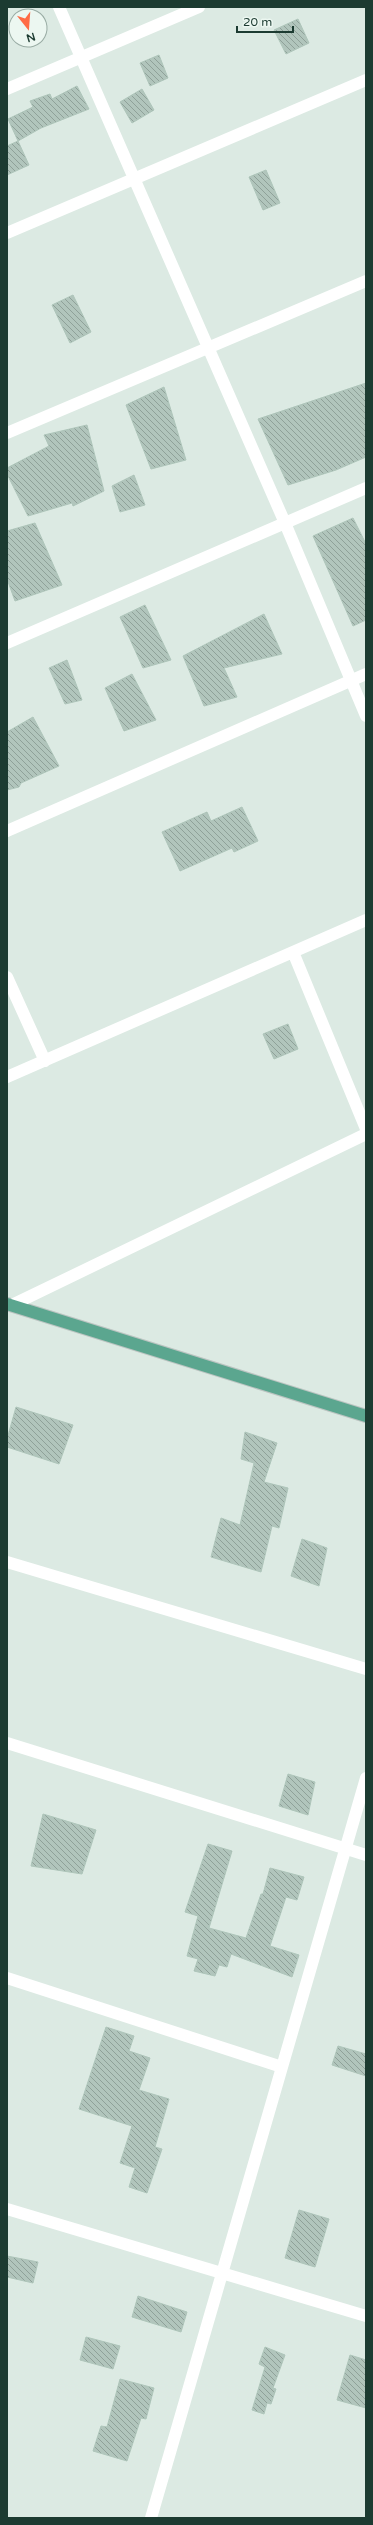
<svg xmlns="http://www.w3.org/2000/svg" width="373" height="2525" font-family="'Varela Round',sans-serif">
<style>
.building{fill:url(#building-back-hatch);stroke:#aec5ba}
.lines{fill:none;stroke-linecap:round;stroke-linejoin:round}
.major-casing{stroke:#bbc4c1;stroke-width:14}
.minor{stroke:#fff;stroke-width:12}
.major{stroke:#5ba68f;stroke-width:12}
</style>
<defs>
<pattern id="building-back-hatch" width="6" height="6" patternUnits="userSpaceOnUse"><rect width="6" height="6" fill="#b1c5bc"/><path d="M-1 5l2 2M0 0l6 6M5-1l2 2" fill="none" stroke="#8fa199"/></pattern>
</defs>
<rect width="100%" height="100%" fill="#dceae3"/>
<path class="building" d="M298,19l11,24 -23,11 -12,-24z
M159,55l9,23 -18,8 -10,-23z
M77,86l12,23 -48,19 -23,13 -10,-22 25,-12 -3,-6 20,-7 2,5z
M142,89l12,21 -22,13 -12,-21z
M18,141l11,24 -22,10v-29z
M266,170l14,33 -17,7 -14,-33z
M73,295l18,37 -21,11 -18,-38z
M366,383v74l-30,13 -48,15 -30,-66z
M164,387l22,73 -35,9 -25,-64z
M87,425l17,66 -31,15 -1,-3 -44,13 -21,-42v-6l42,-22 -5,-11z
M134,475l11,30 -25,7 -8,-26z
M353,518l13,26v76l-13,6 -40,-90z
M35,523l27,62 -47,16 -8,-22v-48z
M145,605l26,55 -28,8 -23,-51z
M264,614l18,40 -58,14 13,29 -33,9 -21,-50z
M67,660l15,40 -17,4 -16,-36z
M132,674l24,46 -32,11 -19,-43z
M33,717l26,49 -38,17 -2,4 -12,3v-58z
M242,807l16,34 -24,11 -2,-4 -52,23 -18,-39 45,-20 4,9z
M288,1024l10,25 -24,10 -11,-25z
M16,1407l57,18 -14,39 -52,-17v-8z
M245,1432l32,11 -13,39 24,6 -9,40 -7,-2 -11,46 -50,-15 10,-39 19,7 14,-62 -13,-4z
M302,1539l25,9 -8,38 -28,-10z
M288,1774l27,8 -7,33 -29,-9z
M43,1814l53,16 -14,44 -51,-8z
M208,1844l24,7 -23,77 37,10 15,-44h2l7,-26 34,9 -7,23 -11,-3 -16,49 29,9 -7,22 -61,-23 -4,13 -8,-2 -4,11 -21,-5 4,-12 -11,-3 11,-40 -13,-4z
M106,2027l28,9 -5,15 21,7 -11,32 30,9 -14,48 7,2 -15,44 -18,-6 6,-19 -15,-5 12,-37 -53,-17z
M338,2046l28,8v22l-34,-11z
M299,2210l30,9 -14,48 -30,-9z
M7,2256l31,6 -5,21 -26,-6z
M138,2296l49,16 -6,20 -49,-15z
M86,2337l34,9 -7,23 -33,-9z
M265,2347l20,8 -12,33 3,1 -5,15 -4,-1 -3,11 -12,-4 13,-43 -6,-3z
M350,2355l16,5v48l-29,-8z
M120,2379l34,9 -8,31 -5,-1 -14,43 -34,-10 8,-25 6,1z"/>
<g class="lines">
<g class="major-casing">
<path id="major" d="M7,1304l359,112"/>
</g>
<path class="minor" d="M59,7l226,516 81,193
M7,89l192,-82
M7,233l359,-153
M7,433l359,-152
M7,643l359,-155
M7,831l359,-157
M293,952l73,177
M7,977l38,84
M7,1077l359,-157
M12,1305l354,-171
M7,1562l359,107
M7,1743l359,112
M7,1978l275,89
M7,2209l359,107
M151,2518l215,-740"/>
<use href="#major" class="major"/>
</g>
<rect width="373" height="2525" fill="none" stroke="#1c3b31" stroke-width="16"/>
<g transform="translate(28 28) rotate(163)"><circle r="19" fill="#ecf7f1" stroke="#99aca4"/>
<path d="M0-3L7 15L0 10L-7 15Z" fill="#ff6b45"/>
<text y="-6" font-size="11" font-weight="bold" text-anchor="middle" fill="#1c3b31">N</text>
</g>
<path d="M237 26v6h56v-6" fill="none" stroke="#1c3b31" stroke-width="2"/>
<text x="243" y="26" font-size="12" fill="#1c3b31" stroke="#ecf7f1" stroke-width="3" paint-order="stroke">20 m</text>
</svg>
